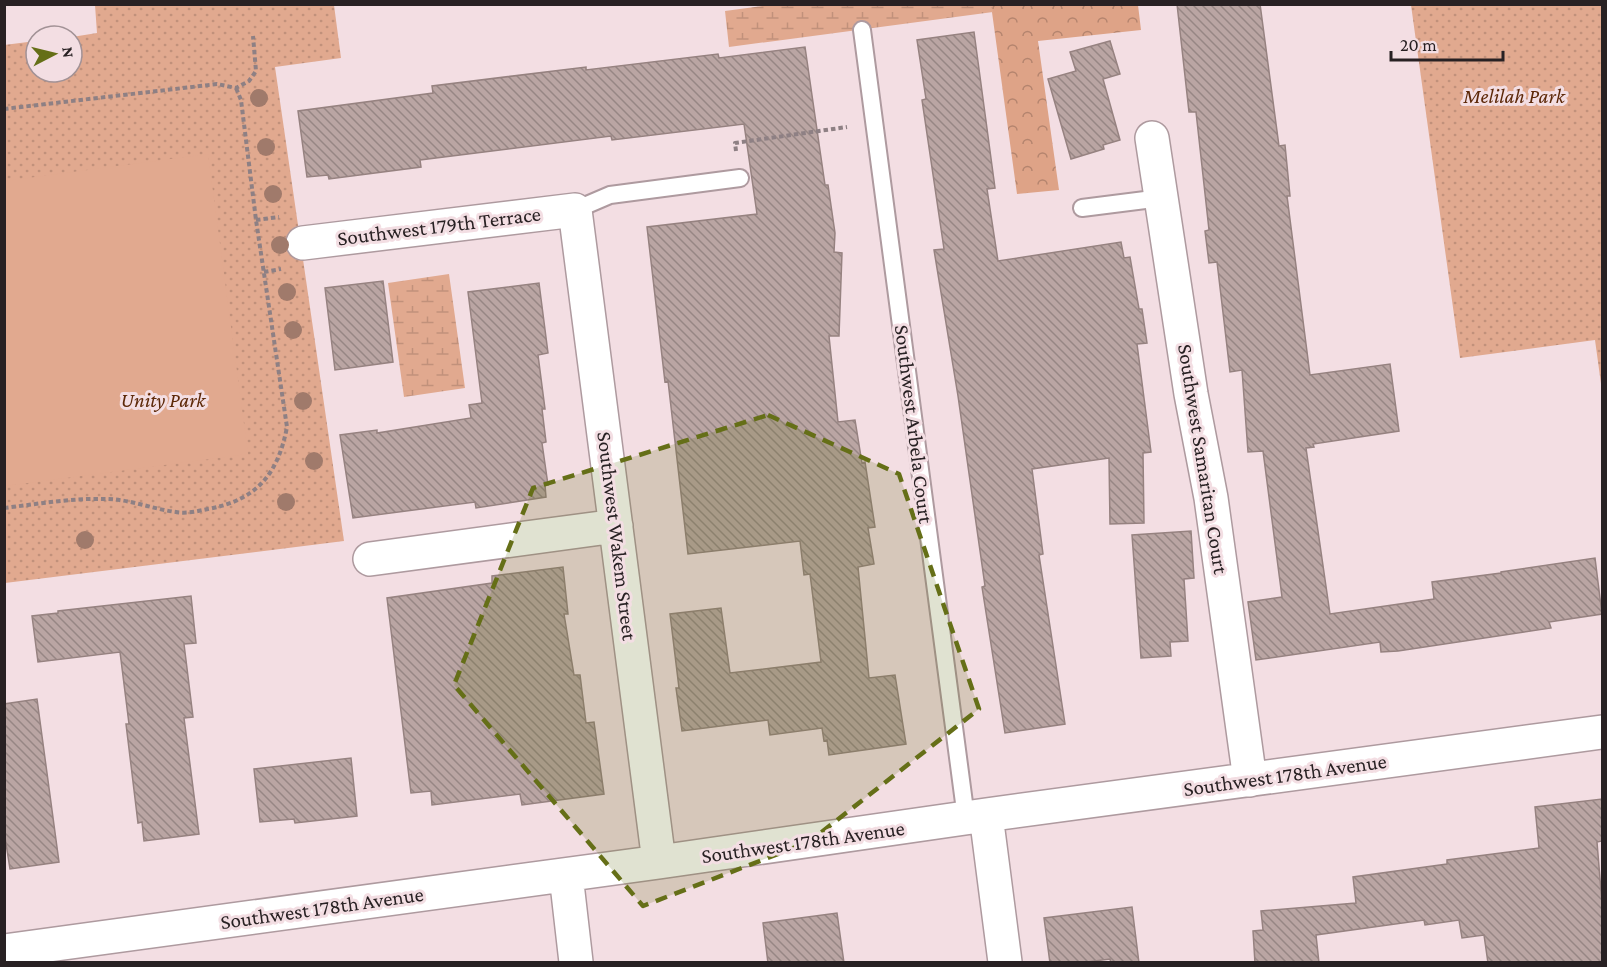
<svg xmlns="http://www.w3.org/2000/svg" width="1607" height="967" font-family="'Crimson Pro',serif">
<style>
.forest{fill:url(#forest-crowns)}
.wetland{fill:url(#wetland-marsh)}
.park{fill:url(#park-dots)}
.garden{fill:#e1a98f}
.building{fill:url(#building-back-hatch);stroke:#968280;stroke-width:1.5}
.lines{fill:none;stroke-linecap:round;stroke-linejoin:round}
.lane-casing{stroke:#ae9a9f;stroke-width:20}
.street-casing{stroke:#ae9a9f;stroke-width:36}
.path{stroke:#8e8084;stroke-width:4;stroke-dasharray:4.5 3;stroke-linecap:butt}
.lane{stroke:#fff;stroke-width:16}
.street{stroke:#fff;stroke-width:33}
.tree{fill:#a07a6b}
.marked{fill:#656f17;fill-opacity:0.2;stroke:#656f17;stroke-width:4.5;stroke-dasharray:12 8;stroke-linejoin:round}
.labels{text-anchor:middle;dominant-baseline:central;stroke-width:6;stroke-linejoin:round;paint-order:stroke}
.park-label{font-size:21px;font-style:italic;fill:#5d2808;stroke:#f3dee3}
.street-label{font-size:21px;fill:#282123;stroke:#f3dee3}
</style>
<defs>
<pattern id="forest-crowns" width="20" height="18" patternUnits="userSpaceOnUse" patternTransform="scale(1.5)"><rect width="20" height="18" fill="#dea387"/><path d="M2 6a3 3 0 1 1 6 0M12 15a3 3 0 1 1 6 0" fill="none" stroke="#b4846e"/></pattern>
<pattern id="wetland-marsh" width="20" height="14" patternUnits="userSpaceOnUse" patternTransform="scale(1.5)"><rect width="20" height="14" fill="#e1a98f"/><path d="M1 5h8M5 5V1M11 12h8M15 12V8" fill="none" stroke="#c1917b"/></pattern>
<pattern id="park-dots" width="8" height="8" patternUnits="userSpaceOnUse" patternTransform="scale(1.5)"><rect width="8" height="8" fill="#e1a98f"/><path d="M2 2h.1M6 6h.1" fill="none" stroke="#c1917b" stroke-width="1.8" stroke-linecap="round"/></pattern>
<pattern id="building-back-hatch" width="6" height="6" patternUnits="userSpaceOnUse" patternTransform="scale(1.5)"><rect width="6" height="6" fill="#baa5a3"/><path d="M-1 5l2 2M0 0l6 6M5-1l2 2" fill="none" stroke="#978684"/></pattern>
</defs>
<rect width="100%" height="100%" fill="#f3dee3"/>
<path class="forest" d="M991,5h147l3,25 -103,11 21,149 -42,4z"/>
<path class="wetland" d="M778,4h213l2,8 -264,35 -4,-36z
M449,274l16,114 -61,9 -16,-114z"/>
<path class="park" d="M95,5h239l7,53 -66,9 69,474 -339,42 -1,-538 32,-4v31h36v-35l25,-4z
M1411,5h191v386l-7,-51 -135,18z"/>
<path class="garden" d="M208,154l40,300 -243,32v-305z"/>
<path class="building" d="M1177,4h83l19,142 6,-1 5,51h-3l23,179 80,-11 9,67 -86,13 1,3 -8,1 24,166 104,-15 -2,-17 69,-9v-1l94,-14 7,56 -53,8 2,6 -153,23 -17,1 -1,-10 -124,18 -8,-58 34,-5 -19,-146 -15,1 -6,-82 -12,2 -13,-110 -8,1 -4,-32 4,-1 -13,-118h-7z
M974,32l21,156 -8,1 11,72 123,-19 3,16 6,-1 9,52h3l5,34 -10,1 14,108 -8,1 1,70 -34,1 -1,-66 -77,11 11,85 -4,1 26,169 -60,9 -23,-146 3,-1 -27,-190 -24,-146 10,-1 -22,-149 4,-1 -9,-59z
M1110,41l10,33 -17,5 17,61 -17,5 1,4 -33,10 -23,-80 28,-8 -6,-19z
M805,47l20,138h3l7,48 -1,19 8,1 -3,83h-10l9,86 17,-2 7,43 3,-1 10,65 -7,1 6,36 -16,3 11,111 26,-3 11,69 -77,11 -2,-15 -3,1 -2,-13 -52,7 -2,-15 -86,11 -6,-43h3l-9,-74 51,-6 9,65 91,-11 -11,-88 -6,1 -4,-34 -112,13 -20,-173 -3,1 -18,-155 110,-13 -13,-90 -132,16 -1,-4 -191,24 1,7 -92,12 -1,-4 -21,2 -9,-66 135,-18 -1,-7 154,-19v3l132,-16 1,4z
M383,281l10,81 -58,8 -10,-82z
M539,283l9,70 -10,2 7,54h-3l4,33 -4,1 6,42h-3l1,12 -70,11 -1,-6 -122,16 -13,-83 37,-5v3l94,-15 -2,-13 13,-2 -14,-111z
M1191,531l3,47 -10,1 4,62 -18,1 1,14 -30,2 -9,-123z
M563,567l5,47h-4l10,61h6l6,48 8,-1 10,72 -82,11 -2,-11 -88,11 -1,-14 -20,2 -24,-195 105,-15v-7z
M191,596l5,47 -12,1 9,73 -9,1 15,116 -55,7 -2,-19 -4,1 -12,-99h3l-9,-72 -82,10 -6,-46 26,-3v-2z
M37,699l22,163 -49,7 -6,-38v-127z
M351,758l6,58 -62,7 -1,-4 -34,3 -6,-53z
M1602,799v42l-5,1 5,61v60h-114l-4,-28 -22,3 -3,-18 -34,5 -1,-5 -108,15 3,28h-64l-2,-32 10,-1 -2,-19 95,-8 -3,-26 94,-13v-4l92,-12 -4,-41z
M1132,907l7,56h-28l-1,-4 -31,4h-29l-6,-45z
M837,913l7,50h-76l-5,-40z"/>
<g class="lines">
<g class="lane-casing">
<path id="lane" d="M862,30l104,788
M1082,208l79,-10
M575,210l35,-15 130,-17"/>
</g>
<g class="street-casing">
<path id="street" d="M1152,138l39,256 20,104 39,282
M303,243l272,-33 84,652
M370,559l246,-33
M986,815l19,147
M566,875l10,87
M4,951l655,-89 327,-47 616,-83"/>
</g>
<path class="path" d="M4,109l213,-25 19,4 13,-7 7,-10 -3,-35
M736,151l-1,-8 112,-16
M256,220l23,-3
M264,272l17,-3
M4,508c34,-4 67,-10 101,-9 25,0 47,10 71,13 11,2 22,-1 32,-3 49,-9 70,-35 79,-82l-31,-207 -15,-120 -5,-12"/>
<use href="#lane" class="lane"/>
<use href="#street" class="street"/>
</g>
<g class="tree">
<circle cx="259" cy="98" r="9"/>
<circle cx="266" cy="147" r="9"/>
<circle cx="273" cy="194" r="9"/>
<circle cx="280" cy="245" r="9"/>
<circle cx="287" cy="292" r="9"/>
<circle cx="293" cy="330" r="9"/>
<circle cx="303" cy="401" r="9"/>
<circle cx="314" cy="461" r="9"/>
<circle cx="286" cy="502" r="9"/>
<circle cx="85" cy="540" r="9"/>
</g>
<path class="marked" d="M768,415l131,59 80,235 -170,133 -166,64 -189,-221 79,-197z"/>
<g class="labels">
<g class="park-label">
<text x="1514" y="96">Melilah Park</text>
<text x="163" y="400">Unity Park</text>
</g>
<g class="street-label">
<text transform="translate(439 226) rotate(-7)">Southwest 179th Terrace</text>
<text transform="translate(914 424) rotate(83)">Southwest Arbela Court</text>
<text transform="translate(1203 459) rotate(81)">Southwest Samaritan Court</text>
<text transform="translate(617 536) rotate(83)">Southwest Wakem Street</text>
<text transform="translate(1285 775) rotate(-8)">Southwest 178th Avenue</text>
<text transform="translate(803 842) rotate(-8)">Southwest 178th Avenue</text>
<text transform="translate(322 908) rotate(-8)">Southwest 178th Avenue</text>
</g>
</g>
<rect width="1607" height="967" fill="none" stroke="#282123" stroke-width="12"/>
<g transform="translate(54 54) rotate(83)"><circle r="28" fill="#f3dee3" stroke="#a29296" stroke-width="1.5"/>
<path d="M0-4.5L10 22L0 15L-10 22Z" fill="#656f17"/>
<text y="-9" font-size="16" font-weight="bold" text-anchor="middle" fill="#282123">N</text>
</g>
<path d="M1391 51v9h112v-9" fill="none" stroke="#282123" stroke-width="3"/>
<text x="1400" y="51" font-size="18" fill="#282123" stroke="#f3dee3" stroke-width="4.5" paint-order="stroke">20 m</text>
</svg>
